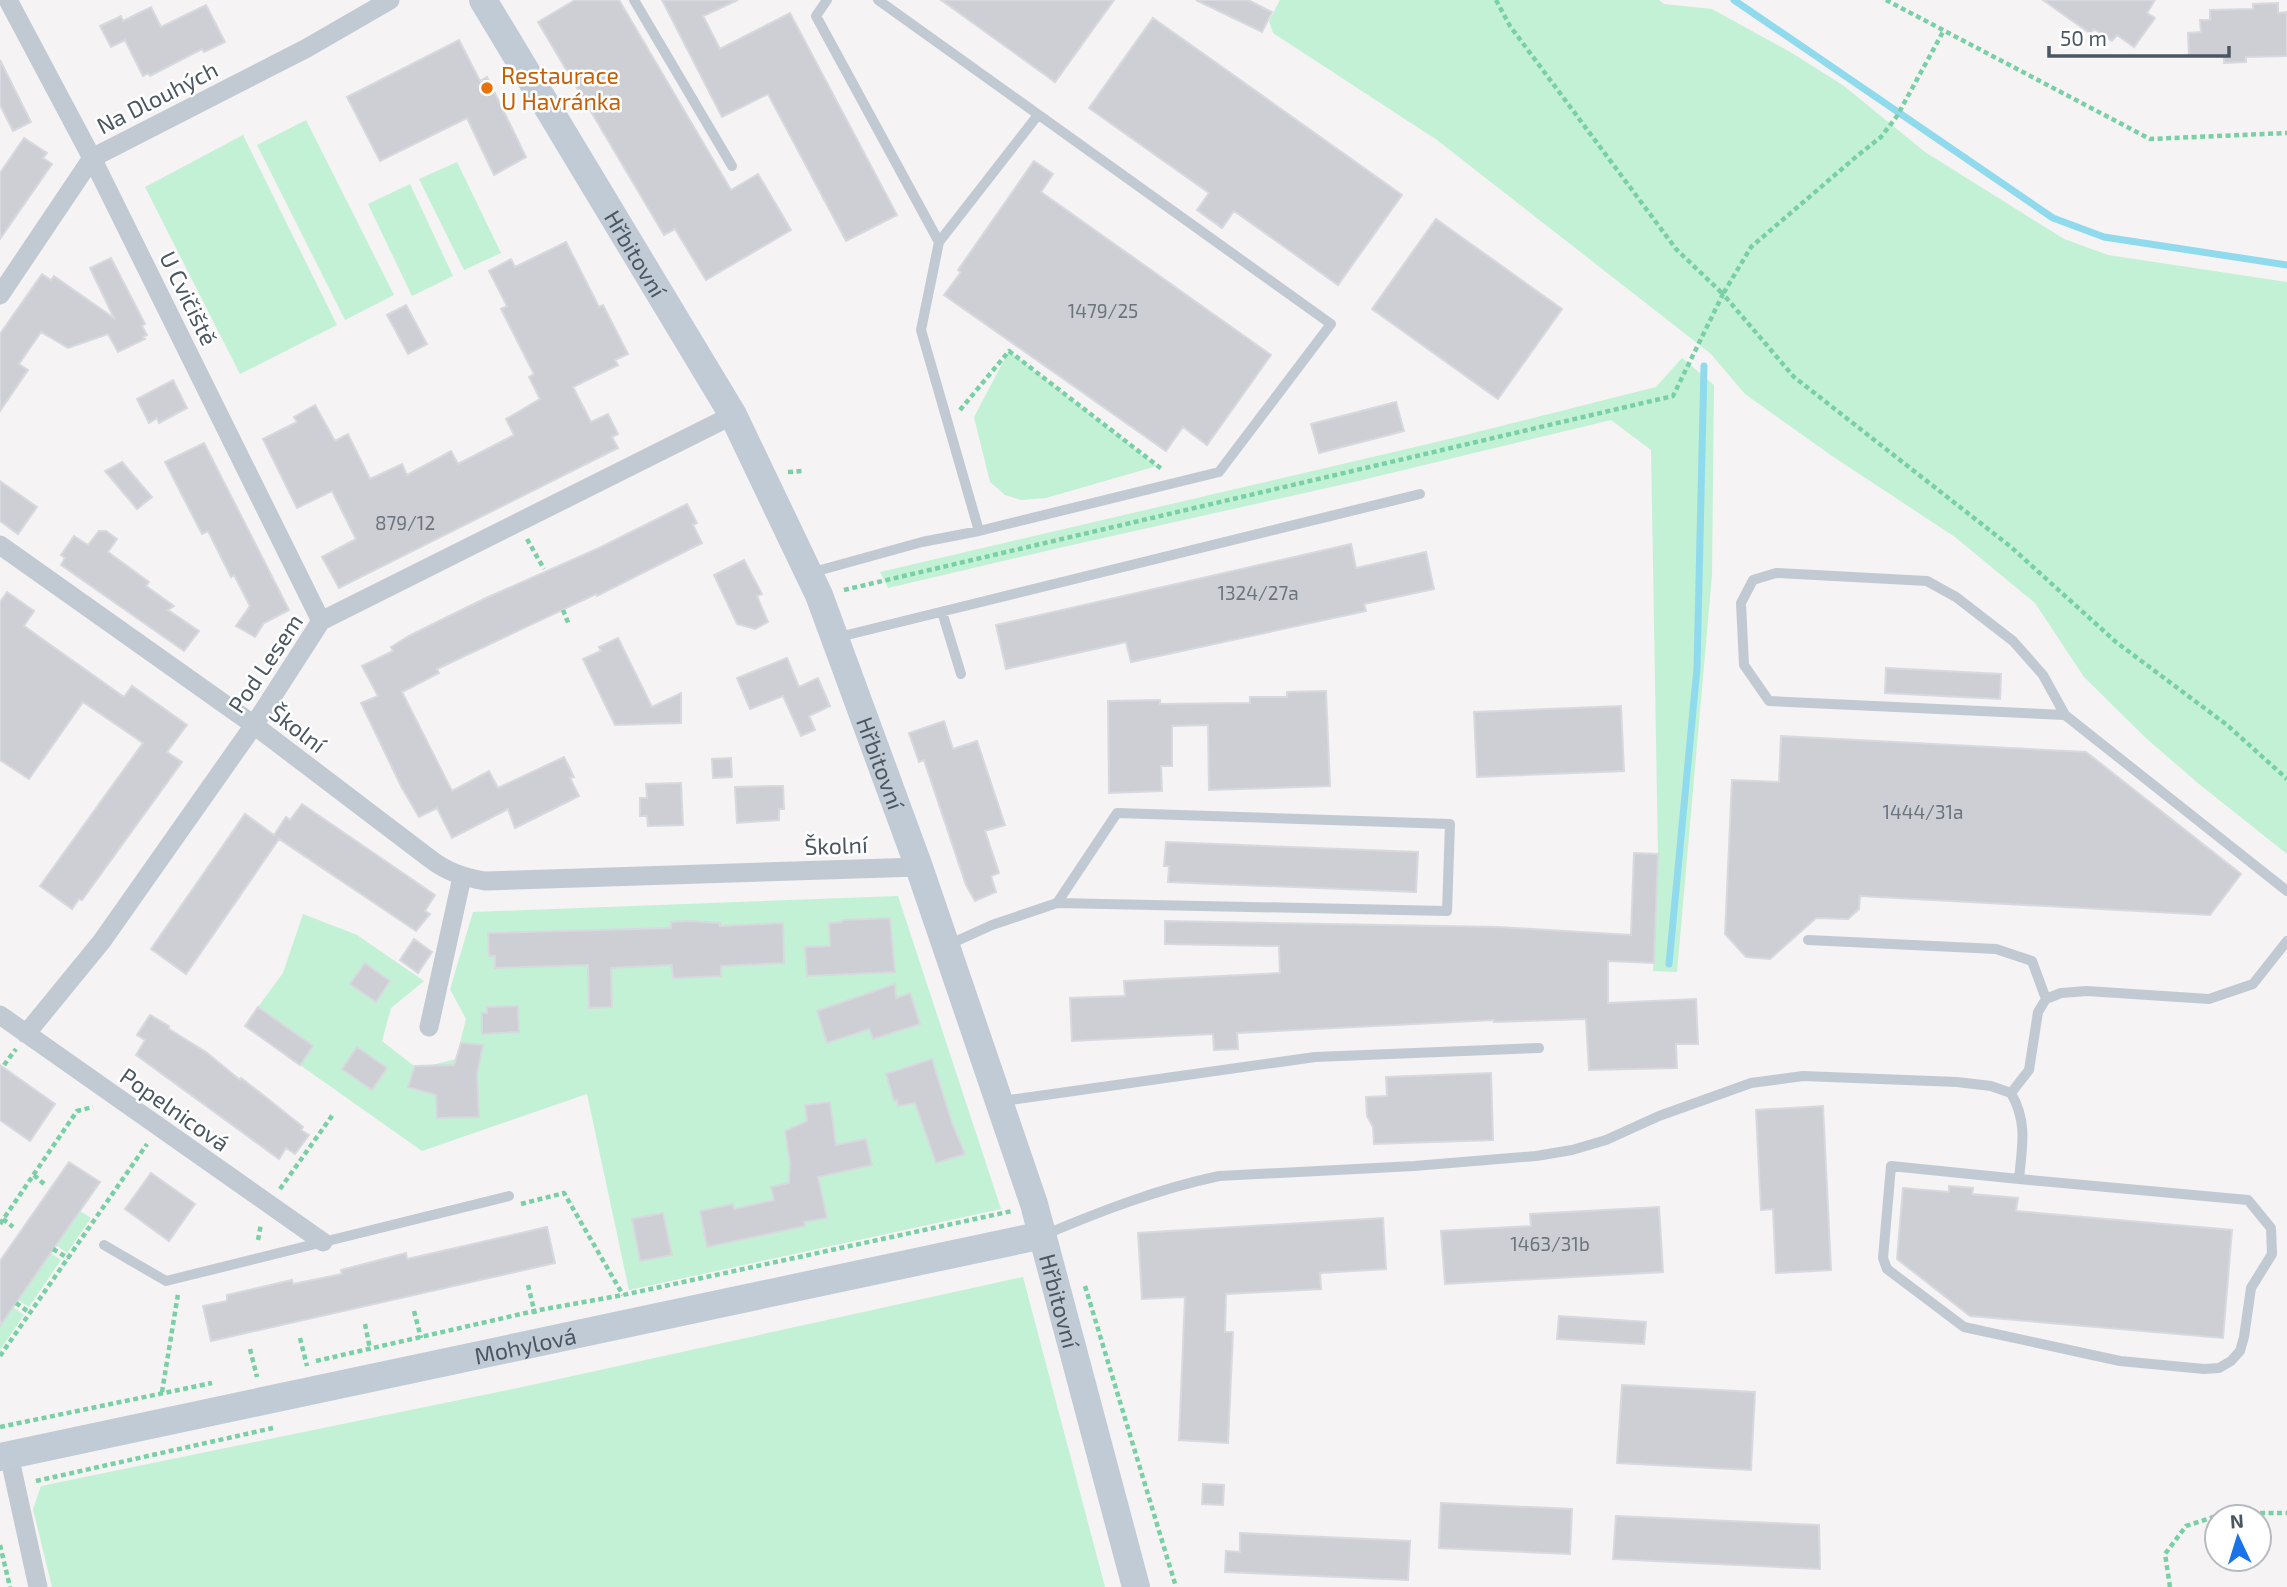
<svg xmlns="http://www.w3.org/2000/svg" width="2287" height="1587" font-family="'Exo 2',sans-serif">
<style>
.green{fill:#c3f1d5}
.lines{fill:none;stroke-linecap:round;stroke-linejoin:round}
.stream{stroke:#90daee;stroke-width:7}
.building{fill:#cdcfd5;stroke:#d7d9de;stroke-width:2}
.path{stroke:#7ad0a6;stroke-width:4.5;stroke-dasharray:5 3.5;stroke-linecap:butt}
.lane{stroke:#c1cad2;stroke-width:10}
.street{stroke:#c1cad2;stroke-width:19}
.secondary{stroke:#c1cbd6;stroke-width:28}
.food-dot{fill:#e8710a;stroke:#fff;stroke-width:2.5}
.labels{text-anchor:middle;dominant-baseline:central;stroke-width:5;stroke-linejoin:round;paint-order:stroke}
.number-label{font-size:19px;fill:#6b747e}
.food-label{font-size:23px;fill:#c56008;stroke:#fff;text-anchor:start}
.street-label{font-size:23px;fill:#4a5661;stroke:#fff}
</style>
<rect width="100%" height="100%" fill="#f5f3f3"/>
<path class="green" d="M1280,0h379l5,4 48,5 80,44 52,33 81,66 139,87 44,16 179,27v572l-88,-70 -52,-45 -63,-62 -49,-74 -80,-66 -123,-81 -87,-62 -34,-40 -274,-214 -164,-107 -4,-12z
M306,120l88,175 -49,25 -88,-175z
M243,135l94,190 -97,49 -95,-187z
M457,162l44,91 -37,17 -45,-91z
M410,184l43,92 -41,20 -44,-92z
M1009,351l148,115 -111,32 -25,2 -16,-5 -15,-13 -16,-65z
M1682,358l32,27 -2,190 -35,397 -24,-1 5,-117 -7,-404 -40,-30 -253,61 -286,64 -184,43 -8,-16 565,-132 211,-53z
M898,896l103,313 -372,81 -42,-196 -165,57 -122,-86 13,-19 -55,-39 25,-34 20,-59 54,21 67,46 -33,27 -9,33 32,25h14l28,-7 10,-40 -16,-30 23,-77z
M80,1211l11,7 -24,35 -11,-8z
M50,1253l11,7 -32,47 -11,-7z
M1023,1277l82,310h-1053l-19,-78 8,-23 486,-100z
M13,1307l11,8 -24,35v-24z"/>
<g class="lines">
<path class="stream" d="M1734,0l319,218 51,19 183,28
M1669,964l28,-296 7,-302"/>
</g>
<path class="building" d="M575,0h44l112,190 27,-16 33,56 -85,50 -31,-51 -11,6 -126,-213z
M662,0h76l-35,16 17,33 70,-36 107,202 -51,26 -78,-147 -46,23z
M941,0h173l-59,82z
M1196,0h52l24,12 -10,20z
M2043,0h112l-8,13 8,5 -21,29 -17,-12 -5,6 -18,-12 -3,5z
M2278,3v10l9,-1v44l-41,1v5l-22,1v-8l-35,1 -1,-23 13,-1 -1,-12h10v-10l43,-1v-5z
M206,5l19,37 -21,10 -2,-3 -52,27 -2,-3 -5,3 -18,-36 -14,7 -11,-21 21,-10 2,5 28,-14 10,20z
M1153,18l249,177 -64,90 -104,-74 -12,17 -25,-18 12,-17 -120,-85z
M459,40l21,41 7,-4 39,80 -32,18 -27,-57 -87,43 -33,-64z
M0,60l31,62 -18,9 -13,-26z
M24,138l23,15 -4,5 9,6 -52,75v-66z
M1034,161l19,13 -12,18 230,163 -64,90 -24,-18 -17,24 -222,-156 17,-23 -3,-2z
M1436,219l126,90 -64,90 -126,-90z
M566,242l33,65 4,-2 25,49 -13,6 3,5 -45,22 18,35 17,-8 10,20 -6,3 6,11 -279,140 -17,-31 34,-18 -24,-48 -35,17 -34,-69 34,-17 -3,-5 21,-12 20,36 13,-7 22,45 32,-15 5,11 44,-24 7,13 56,-29 -8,-16 34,-20 -11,-22 5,-3 -33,-65 6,-3 -18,-35 22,-12 4,8z
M111,258l34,66 -3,2 5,9 -4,2 2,2 -27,13 -10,-18 -40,14 -27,-16 -22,32 9,6 -28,41v-77l42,-60 9,6 3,-4 60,42 -24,-50z
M406,305l21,39 -19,10 -21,-39z
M173,380l14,28 -28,15 -2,-5 -8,5 -12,-24z
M1396,402l8,29 -85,22 -8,-29z
M204,443l85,167 -25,13 -9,14 -19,-11 14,-20 -16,-31 -3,2 -23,-46 -6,3 -37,-72z
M122,462l30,35 -15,12 -32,-38z
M0,481l37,26 -19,27 -18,-13z
M687,504l10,19 -4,2 9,18 -105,53 -1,-2 -159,75 2,4 -37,19 50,99 37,-20 9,17 66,-31 10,20 -4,1 9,18 -64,32 -7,-19 -56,29 -15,-30 -18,9 -17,-29 -41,-85 17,-7 -16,-30 31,-15 -2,-4 18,-11 30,-15 47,-23 113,-50z
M99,531h7l11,8 -9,13 41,30 -3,4 28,20 -6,4 31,21 -15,20 -123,-86 4,-7 -4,-3 13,-19 14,9z
M1351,544l5,24 70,-16 8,37 -70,15 2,7 -235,51 -5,-20 -120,27 -10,-44z
M744,560l18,34 -5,2 11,26 -13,7 -18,-5 -23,-49z
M7,592l27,19 -10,15 100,71 8,-11 55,39 -20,27 15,10 -100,138 -3,-1 -7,10 -32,-23 103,-143 -60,-41 -54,77 -29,-19v-158z
M618,638l34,69 29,-14v30l-66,2 -32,-66 18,-8 -2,-4z
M787,658l12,29 19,-9 12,28 -21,10 6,14 -14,6 -18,-40 -33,13 -13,-31z
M1886,668l115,6 -1,25 -115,-6z
M1326,691l4,95 -121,4 -1,-65 -36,1v40h-11l1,25 -53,2 -1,-92 52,-1v4l90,-1v-6h37v-5z
M1621,706l3,65 -147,6 -3,-65z
M944,721l9,28 24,-8 28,84 -20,6 14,42 -8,3 5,16 -21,9 -9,-16 -42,-125 -5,2 -10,-29z
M1781,736l305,16 155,122 -31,41 -350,-19 -1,13 -11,10 -32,-1 -46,41 -24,-2 -21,-23 7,-154 47,2z
M731,758l1,19 -19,1 -1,-19z
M681,783l2,42 -35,1 -1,-10h-7v-18h7l-1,-14z
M771,786h12l1,23h-5v11l-42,3 -2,-36z
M302,804l133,91 -10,16 5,3 -14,17 -137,-92 -93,135 -35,-25 94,-135 29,21 12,-18 4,3z
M1166,842l252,10 -2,40 -248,-10 1,-16h-5z
M1634,853l24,1 -4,109 -46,-2v42l88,-4 2,45h-22l1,24 -88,2 -3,-51 -92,3v-2l-257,13 1,16 -24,1 -1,-16 -141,7 -2,-43 55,-2 -1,-15 156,-8 -1,-27 -114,-2v-23l333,6 133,8z
M890,918l5,54 -88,4 -2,-29 25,-1 -1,-23 13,-1v-2z
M689,921l31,2v3l63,-3 1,40 -63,3v10l-48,2 -1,-13 -61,3 1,39 -23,1 -1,-43 -93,3v-12h-6l-1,-23 183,-5v-6z
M414,939l18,13 -14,21 -18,-13z
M365,963l25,18 -14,21 -26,-18z
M895,984l1,14 14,-5 10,31 -47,15 -4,-10 -42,14 -10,-32z
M518,1006l1,26 -37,2v-21h5v-6z
M258,1007l55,39 -13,19 -55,-39z
M150,1015l19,11v3l37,23 34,28 1,-2 17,13 45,36 -2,3 8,5 -14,19 -9,-6 -7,11 -143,-104 9,-15 -8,-5z
M461,1043l22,2 -6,28 2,44 -42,1 -1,-23 -28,-8 7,-21 39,-1z
M357,1047l30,21 -15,22 -30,-21z
M932,1059l20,64 13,31 -29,9 -21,-60 -17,3 -1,-6 -3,1 -8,-27z
M0,1065l55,39 -25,37 -30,-21z
M1491,1073l2,67 -119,4 -1,-17 -6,-11 -1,-19 21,-1 -1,-19z
M830,1102l6,43 30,-6 6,26 -54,12 9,41 -23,4 1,4 -98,21 -7,-36 33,-7 1,5 40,-9 -3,-13 18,-4 1,-20 -5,-32 22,-10 -2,-16z
M1823,1106l8,164 -55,3 -3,-64 -12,1 -5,-100z
M69,1162l31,20 -100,144v-65z
M151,1173l44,31 -26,37 -44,-32z
M1949,1186l24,2 -1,6 46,4 -2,13 216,19 -9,108 -253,-22 -73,-57 6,-71 46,4z
M1659,1207l4,65 -218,12 -4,-53 90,-5 -1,-12z
M663,1213l9,42 -32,6 -8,-42z
M1383,1218l3,51 -66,4 1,16 -95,5 -1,38h8l-5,111 -49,-3 6,-143 -43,2 -4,-66z
M547,1227l8,36 -344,78 -8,-35 24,-5v-6l65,-15 1,4 49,-10 -1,-4 65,-17 1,6z
M1559,1316l87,6 -2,22 -87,-5z
M1622,1385l133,7 -4,78 -134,-7z
M1203,1484l21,1 -1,20 -21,-1z
M1441,1503l131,6 -2,45 -131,-6z
M1616,1516l203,9 1,44 -207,-10z
M1240,1533l170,8 -2,39 -183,-8 1,-21 14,1z"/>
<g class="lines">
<path class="path" d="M1496,0l14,26 166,223 47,45 28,-47 106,-91 24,-19 16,-21 47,-86
M1886,0l264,139 137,-6
M960,410l49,-59 154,119
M788,472l15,-1
M527,539l17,30
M844,590l829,-194 50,-102 71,83 217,170 105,95 111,83 60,54
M563,610l6,15
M4,1065l12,-16
M34,1175l10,9
M280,1189l54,-76
M521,1204l43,-11 59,102
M3,1219l10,8
M0,1224l77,-113 16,-4
M258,1240l3,-16
M53,1249l15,9
M528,1285l7,29
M1085,1286l91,301
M16,1303l14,10
M414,1311l7,27
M365,1324l5,25
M300,1338l7,28
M250,1349l7,28
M0,1356l147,-212
M316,1361l218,-50 89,-16 389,-84
M162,1392l16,-98
M0,1427l212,-44
M36,1481l237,-53
M0,1545l10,42
M2170,1587l-5,-33 21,-28 40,-13h61"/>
<path class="lane" d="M634,0l98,166
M827,0l-11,16 123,226
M979,531l-58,-201 18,-88 99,-127
M810,573l112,-31 57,-11 240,-59 112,-148 -453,-324
M942,612l19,62
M839,637l581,-143
M2065,715l-296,-14 -25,-36 -3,-62 12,-23 23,-7 151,8 29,16 57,44 30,34 22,40 222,176
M1808,940l188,9 36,12 14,38
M950,944l42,-19 65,-22 390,8 3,-87 -333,-11 -60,90
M2011,1093l18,-23 9,-58 8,-13 15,-6 26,-2 122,8 44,-15 34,-43
M1003,1101l312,-44 224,-9
M1044,1235c57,-24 114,-46 175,-59l195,-10 122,-10 36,-6 34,-10 53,-24 92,-33 52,-7 154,6 34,4 20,7c17,30 11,53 8,86l229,21 23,28 1,26 -21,34 -7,49 -4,14 -9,10 -12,7 -15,1 -84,-8 -156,-34 -77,-58 -4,-11 8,-92 128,13
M104,1245l62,36 343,-85"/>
<path class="street" d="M8,0l84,158 229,463
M0,295l92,-137 215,-110 83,-48
M0,545l254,180 175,133c18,14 34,19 56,23l434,-14
M0,1015l323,227
M429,1027l33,-150
M26,1034l76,-93 152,-216 67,-104 412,-206
M9,1455l29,132"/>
<g class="secondary">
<path id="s1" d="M483,0l250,415 86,180 100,272 115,337 102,383"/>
<path id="s2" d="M0,1457l1043,-222"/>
</g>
</g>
<circle class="food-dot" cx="487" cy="88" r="7"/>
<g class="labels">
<g class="number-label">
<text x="1103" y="310">1479/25</text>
<text x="405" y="522">879/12</text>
<text x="1258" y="592">1324/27a</text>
<text x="1923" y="811">1444/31a</text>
<text x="1550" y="1243">1463/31b</text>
</g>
<g class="food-label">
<text x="501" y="75">Restaurace<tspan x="501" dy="26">U Havránka</tspan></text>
</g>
<g class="street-label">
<text transform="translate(157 97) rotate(-27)">Na Dlouhých</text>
<text stroke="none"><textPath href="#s1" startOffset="296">Hřbitovní</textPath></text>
<text transform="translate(189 298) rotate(64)">U Cvičiště</text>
<text transform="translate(265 663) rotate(-56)">Pod Lesem</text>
<text transform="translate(298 728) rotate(37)">Školní</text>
<text stroke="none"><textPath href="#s1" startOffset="863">Hřbitovní</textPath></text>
<text transform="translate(836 845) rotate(-2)">Školní</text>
<text transform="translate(175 1109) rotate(35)">Popelnicová</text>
<text stroke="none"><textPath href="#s1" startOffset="1430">Hřbitovní</textPath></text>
<text stroke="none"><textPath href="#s2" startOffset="537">Mohylová</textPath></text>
</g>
</g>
<g transform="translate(2238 1538) rotate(356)"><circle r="33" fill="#ffffff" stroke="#b7bbc0" stroke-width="2"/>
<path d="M0-5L12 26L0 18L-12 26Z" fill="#1a73e8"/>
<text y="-10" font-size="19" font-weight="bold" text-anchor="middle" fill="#4a5661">N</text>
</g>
<path d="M2049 46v10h180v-10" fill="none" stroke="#4a5661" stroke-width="3.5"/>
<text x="2060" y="46" font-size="21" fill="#4a5661" stroke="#ffffff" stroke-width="5" paint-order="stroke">50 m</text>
</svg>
